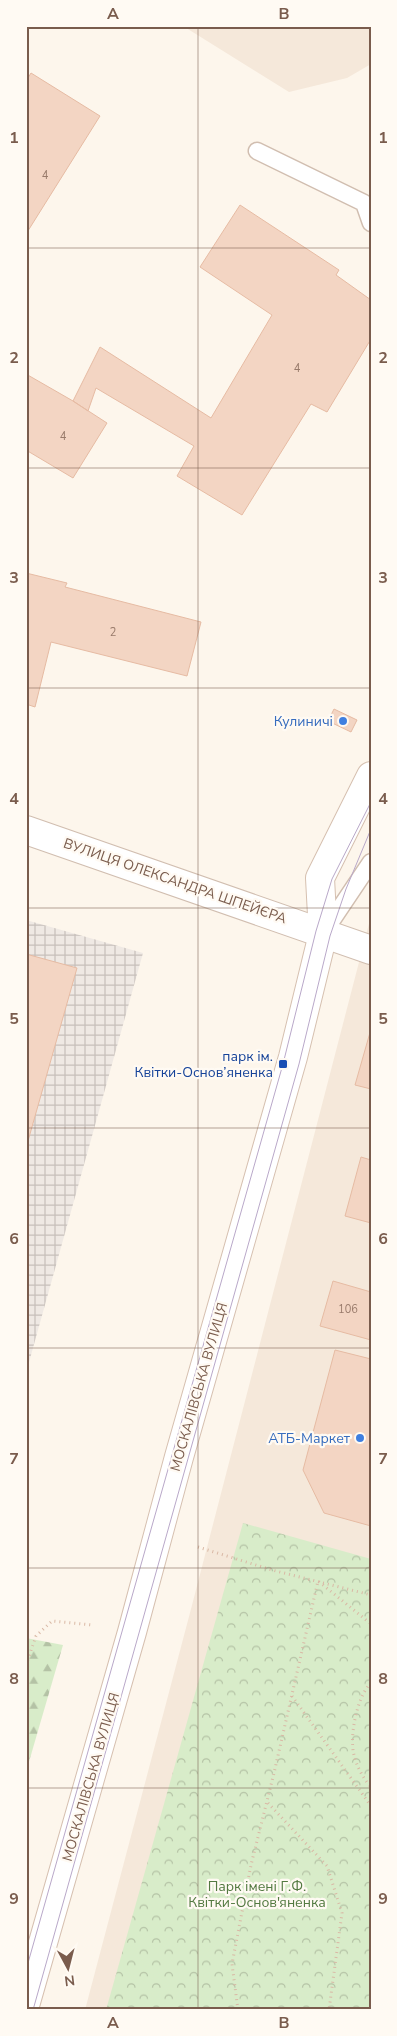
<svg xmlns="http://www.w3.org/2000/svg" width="397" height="2036" font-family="'Nunito Sans',sans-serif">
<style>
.residential{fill:#f5e8da}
.industrial{fill:url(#industrial-grid)}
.forest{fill:url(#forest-firs)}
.park{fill:url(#park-crowns)}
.building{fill:#f3d5c3;stroke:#e6bba3}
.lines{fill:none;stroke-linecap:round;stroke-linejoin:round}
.lane-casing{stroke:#d1beb0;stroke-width:19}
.street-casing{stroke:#d1beb0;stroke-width:30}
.secondary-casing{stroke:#d6c0b0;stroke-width:30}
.path{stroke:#d9b8a5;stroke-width:3;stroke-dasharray:1 4;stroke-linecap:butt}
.lane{stroke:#fff;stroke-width:16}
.street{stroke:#fff;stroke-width:28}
.secondary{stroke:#fff;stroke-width:28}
.tram{stroke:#b9a8c9;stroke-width:1}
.grid{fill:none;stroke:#7a5c4d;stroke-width:1;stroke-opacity:0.55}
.shop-dot{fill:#3f7fe0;stroke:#fffaf3;stroke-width:2}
.transit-dot{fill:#1a4fb4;stroke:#fffaf3;stroke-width:2}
.labels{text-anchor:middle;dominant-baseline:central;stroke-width:4.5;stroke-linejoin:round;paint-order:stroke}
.number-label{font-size:11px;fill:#987a6a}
.shop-label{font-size:14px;fill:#366cbe;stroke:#fffaf3;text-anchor:end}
.street-label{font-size:14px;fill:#7a5c4d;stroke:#fffaf3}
.transit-label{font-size:14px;fill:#164399;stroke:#fffaf3;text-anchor:end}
.park-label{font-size:14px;fill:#537a41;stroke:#fffaf3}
.neatline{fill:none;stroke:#7a5c4d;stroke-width:2}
.grid-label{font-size:16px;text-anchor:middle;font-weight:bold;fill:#7a5c4d}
</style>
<defs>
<pattern id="industrial-grid" width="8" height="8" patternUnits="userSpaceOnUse" patternTransform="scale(1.25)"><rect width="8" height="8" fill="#efe9e4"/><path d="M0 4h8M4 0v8" fill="none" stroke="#c7c0bb"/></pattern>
<pattern id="forest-firs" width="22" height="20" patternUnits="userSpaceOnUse" patternTransform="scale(1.25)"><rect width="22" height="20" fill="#d8ecc9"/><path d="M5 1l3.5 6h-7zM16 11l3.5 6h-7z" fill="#b4c2a5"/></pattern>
<pattern id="park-crowns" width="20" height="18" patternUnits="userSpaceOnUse" patternTransform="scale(1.25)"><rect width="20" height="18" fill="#d8ecc9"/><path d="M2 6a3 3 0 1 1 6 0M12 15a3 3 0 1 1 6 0" fill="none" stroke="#b4c2a5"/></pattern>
</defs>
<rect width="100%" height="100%" fill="#fdf6ec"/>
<path class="residential" d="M183,26h188v38l-24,14 -58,14z
M371,916v1094h-286l106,-401z"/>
<path class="industrial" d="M26,920l117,33 -117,420z"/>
<path class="forest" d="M26,1638l37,7 -37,127z"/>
<path class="park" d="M243,1523l128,36v451h-265z"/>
<path class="building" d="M31,73l69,43 -74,118v-153z
M240,205l99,65 -3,5 35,25v39l-44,73 -16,-8 -69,111 -65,-39 17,-30 -98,-58 -8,23 -15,-10 27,-54 111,71 61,-103 -72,-48z
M26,374l47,27 34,22 -34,55 -47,-28z
M26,573l41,10 -2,4 136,35 -14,54 -136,-34 -16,65 -9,-3z
M334,709l23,11 -6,12 -23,-11z
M26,954l51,14 -51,180z
M371,1029v60l-16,-4z
M361,1157l10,3v63l-26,-7z
M333,1281l38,11v48l-51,-14z
M335,1350l36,9v167l-47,-13 -21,-43z"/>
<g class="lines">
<g class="lane-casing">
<path id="lane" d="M257,151l107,52 7,20
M324,932l47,-70"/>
</g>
<g class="street-casing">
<path id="street" d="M26,830l345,120"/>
</g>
<g class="secondary-casing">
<path id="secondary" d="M26,2002l106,-370 47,-175 114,-400 30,-123 -3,-56 51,-102"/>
</g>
<path class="path" d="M198,1547l74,23 99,25
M26,1665l10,-29 16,-15 40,4
M371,1683c-14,13 -22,54 -17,72 2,10 10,25 17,32
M292,1696l79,110
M268,1803l59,63 15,47 -13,97
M238,2010l-6,-46 19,-99 23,-92 44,-192 53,43
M370,2010l1,-1"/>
<use href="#lane" class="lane"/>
<use href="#street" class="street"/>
<use href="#secondary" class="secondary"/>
<path class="tram" d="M26,1970l257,-906 33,-133 16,-52 39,-77
M33,2010l266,-946 31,-128 16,-47 25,-60"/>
</g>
<path class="grid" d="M198,26v1984M26,248h345M26,468h345M26,688h345M26,908h345M26,1128h345M26,1348h345M26,1568h345M26,1788h345"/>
<g class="shop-dot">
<circle cx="343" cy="721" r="5"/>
<circle cx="360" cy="1438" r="5"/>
</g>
<rect class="transit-dot" x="278" y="1059" width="10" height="10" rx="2.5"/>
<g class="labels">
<g class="number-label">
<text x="45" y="175">4</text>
<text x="297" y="368">4</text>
<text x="63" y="436">4</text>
<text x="113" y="632">2</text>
<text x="348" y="1309">106</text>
</g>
<g class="shop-label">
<text x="333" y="721">Кулиничі</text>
<text x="350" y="1438">АТБ-Маркет</text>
</g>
<g class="street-label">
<text transform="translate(175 881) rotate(19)">ВУЛИЦЯ ОЛЕКСАНДРА ШПЕЙЄРА</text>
<text transform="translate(199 1387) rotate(-74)">МОСКАЛІВСЬКА ВУЛИЦЯ</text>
<text transform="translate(91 1777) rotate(-74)">МОСКАЛІВСЬКА ВУЛИЦЯ</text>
</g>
<g class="transit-label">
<text x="273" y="1056">парк ім.<tspan x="273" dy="16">Квітки-Основ’яненка</tspan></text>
</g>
<g class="park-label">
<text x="257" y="1886">Парк імені Г.Ф.<tspan x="257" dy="16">Квітки-Основ'яненка</tspan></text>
</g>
</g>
<rect width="397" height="2036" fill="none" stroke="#fffaf3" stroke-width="55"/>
<g transform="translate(68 1968) rotate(173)" stroke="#fffaf3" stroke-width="4" paint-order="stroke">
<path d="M0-4L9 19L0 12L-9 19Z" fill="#7a5c4d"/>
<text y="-8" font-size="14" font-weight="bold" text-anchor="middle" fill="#7a5c4d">N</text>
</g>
<rect x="28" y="28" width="342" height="1980" class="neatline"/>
<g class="grid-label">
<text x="113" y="19">A</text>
<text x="284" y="19">B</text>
<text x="14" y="143">1</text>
<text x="383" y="143">1</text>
<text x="14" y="363">2</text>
<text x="383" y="363">2</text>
<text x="14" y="583">3</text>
<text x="383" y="583">3</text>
<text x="14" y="804">4</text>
<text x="383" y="804">4</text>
<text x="14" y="1024">5</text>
<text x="383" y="1024">5</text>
<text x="14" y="1244">6</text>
<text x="383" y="1244">6</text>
<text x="14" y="1464">7</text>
<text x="383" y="1464">7</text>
<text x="14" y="1684">8</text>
<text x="383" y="1684">8</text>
<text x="14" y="1904">9</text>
<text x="383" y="1904">9</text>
<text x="113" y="2028">A</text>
<text x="284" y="2028">B</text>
</g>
</svg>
